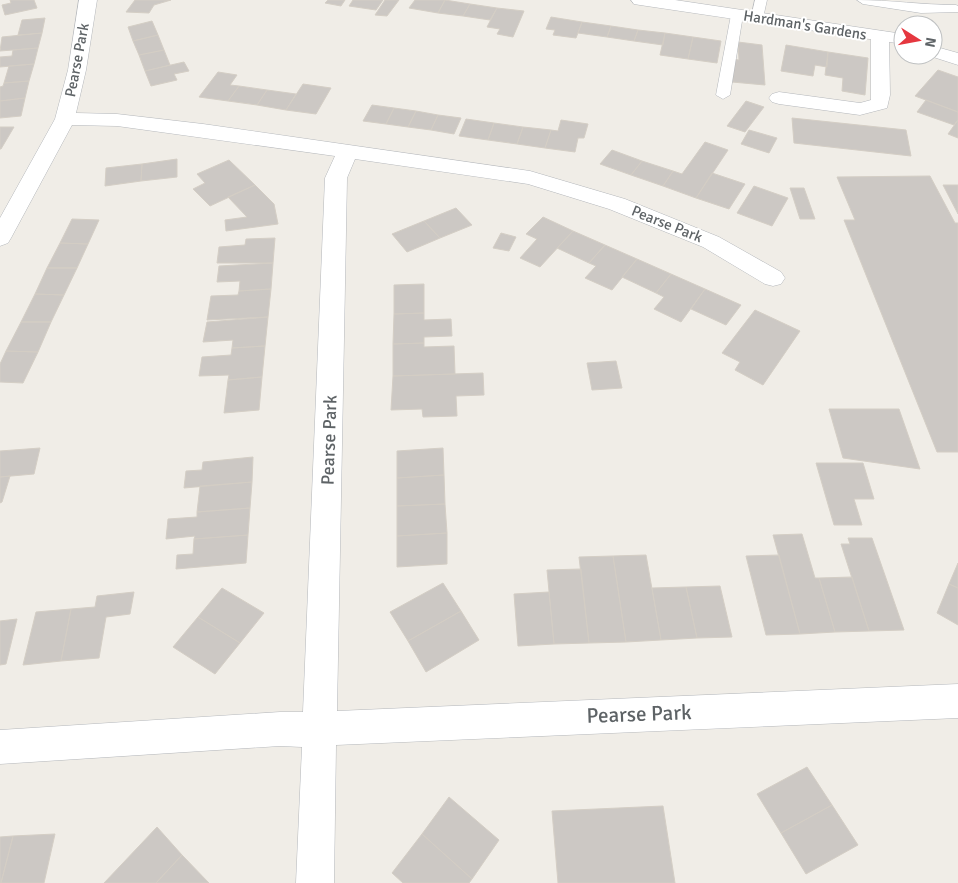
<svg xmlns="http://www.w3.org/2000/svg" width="958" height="883" font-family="Signika,sans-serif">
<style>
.building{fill:#ccc8c4;stroke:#d4cec5}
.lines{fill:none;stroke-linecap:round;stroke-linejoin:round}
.service-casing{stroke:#b4b7bb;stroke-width:1}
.minor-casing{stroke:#b4b7bb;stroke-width:1}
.tertiary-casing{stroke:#b4b7bb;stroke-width:1}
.service{fill:#fff;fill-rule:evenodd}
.minor{fill:#fff;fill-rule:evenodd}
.tertiary{fill:#fff;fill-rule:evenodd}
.labels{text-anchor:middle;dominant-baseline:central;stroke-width:4;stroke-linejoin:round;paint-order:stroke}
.far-street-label{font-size:15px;fill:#5e6366;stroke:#fff}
.street-label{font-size:18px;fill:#5e6366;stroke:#fff}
.near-street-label{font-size:21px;fill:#5e6366;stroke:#fff}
</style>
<rect width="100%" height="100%" fill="#f0ede7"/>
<path class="building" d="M10,0h24l3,8 -32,7 -3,-10 9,-2z
M135,0h36l-17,5 -5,8 -23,-1z
M328,0h17l-4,6 -16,-3z
M353,0h30l-7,10 -27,-4z
M385,0h14l-12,16 -12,-1z
M415,0h30l-7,13 -29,-5z
M445,0l25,4 -7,12 -25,-3z
M470,4l27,4 -7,12 -27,-4z
M497,8l27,3 -11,26 -16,-3 3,-5 -13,-2z
M551,17l31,5 -6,16 -23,-3 2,-5 -9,-1z
M45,18l-3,15 -24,2 4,-15z
M152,21l6,14 -25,6 -5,-14z
M582,22l29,4 -4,11 -29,-4z
M611,26l27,4 -4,11 -27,-4z
M638,30l27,3 -2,12 -29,-4z
M42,33l-4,15 -38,3 2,-14z
M665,33l28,4 -5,22 -28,-4z
M158,35l6,15 -25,5 -6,-14z
M693,37l28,4 -4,22 -29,-4z
M738,42l24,3 3,40 -33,-3 -1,-23 8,1z
M786,45l42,7 -1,15 -12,-2 -2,11 -32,-5z
M38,48l-4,16 -34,3v-10l12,-1 1,-6z
M164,50l6,15 -25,6 -6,-16z
M828,52l40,6 -3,37 -23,-4 1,-13 -18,-3z
M184,62l5,9 -15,3 3,6 -26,6 -6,-15z
M34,64l-5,17 -25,2 5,-17z
M938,70l20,7v35l-43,-16z
M218,72l19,3 -7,10 9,1 -11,15 -29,-4z
M29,81l-4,17 -25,3v-14l3,-1 1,-3z
M303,84l28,4 -15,26 -30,-4z
M239,86l28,4 -10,15 -29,-4z
M267,90l29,4 -10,16 -29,-5z
M25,98l-4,18 -21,2v-17z
M926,100l32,12v8l-4,5 -37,-13z
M746,101l18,6 -19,25 -18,-6z
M372,105l22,3 -8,16 -23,-3z
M394,108l22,3 -8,16 -22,-3z
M416,111l22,4 -7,15 -23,-3z
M438,115l23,3 -7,16 -23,-4z
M792,118l114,12 5,26 -117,-13z
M466,119l28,4 -6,17 -29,-4z
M561,120l27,4 -4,14h-6l-3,14 -30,-4 6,-18 7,1z
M958,120v18l-10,-4z
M494,123l29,4 -6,17 -29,-4z
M0,127h14l-13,22h-1z
M523,127l28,3 -6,18 -28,-4z
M749,130l28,8 -8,15 -28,-9z
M705,142l23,8 -32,48 -33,-12 10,-15 9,3z
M612,150l30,11 -11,14 -31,-11z
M177,159v18l-36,4 1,-17z
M229,160l26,25 -45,21 -17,-17 12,-6 -8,-9z
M642,161l31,10 -10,15 -32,-11z
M142,164l-1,17 -36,5 1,-18z
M712,173l33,11 -16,25 -33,-11z
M930,176l25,47h3v229h-21l-93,-232h11l-18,-43z
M255,185l19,19 4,20 -52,7 -1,-11 22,-3 -19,-20z
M943,185h15v29z
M754,186l34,12 -16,28 -35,-13z
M790,188h14l11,31h-15z
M456,208l16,17 -32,13 -16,-17z
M543,217l30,14 -33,36 -20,-9 17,-19 -11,-5z
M72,219l27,1 -11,24 -28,-1z
M424,221l16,17 -33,14 -15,-18z
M573,231l32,14 -16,18 -32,-15z
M501,233l15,4 -7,14 -16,-3z
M275,238l-2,25h-56l2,-16 26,-2 1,-6z
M60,243l28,1 -11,24h-30z
M605,245l32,14 -25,31 -27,-12 11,-12 -7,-3z
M637,259l34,15 -15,19 -34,-16z
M273,263l-2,26 -32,2 1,-10 -23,1 2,-16z
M47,268h30l-13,27 -29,-1z
M671,274l34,15 -24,33 -27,-13 10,-12 -8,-4z
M424,284v29l-30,1v-29z
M271,289l-3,28 -61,3 4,-24 27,-1 1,-4z
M705,289l36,16 -15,20 -35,-16z
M35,294l29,1 -13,27h-30z
M755,310l45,21 -37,54 -28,-15 5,-8 -18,-9z
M424,313v7l27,-1 1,17 -28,1v6l-31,1 1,-30z
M268,317l-3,29 -33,2 1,-8 -30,2 4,-20z
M21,322h30l-13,30 -32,-1z
M424,343v4l30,-1 1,28 -62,2v-32z
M265,346l-3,31 -34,3 1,-5 -30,1 3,-19 29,-2 1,-7z
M6,351l32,1 -15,31 -23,-1v-18z
M616,361l6,27 -30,2 -5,-27z
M483,373l1,22 -28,1 1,20 -34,1 -1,-8 -31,1 2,-34z
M262,377l-3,33 -35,3 4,-33z
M829,409h70l21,60 -77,-11z
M40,448l-6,26 -34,3v-26z
M443,448l1,27 -47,3v-27z
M253,457l-1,25 -68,6 2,-17 16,-1 1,-8z
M816,463h47l11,36h-20l8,26h-28z
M444,475l1,29 -48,2v-28z
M10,476l-8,26 -2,1v-26z
M252,482l-2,26 -53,4 3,-26z
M445,504l2,29 -50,3v-30z
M250,508l-2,27 -54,4 1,-3 -29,3 2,-20 29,-2v-5z
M447,533v31l-50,3v-31z
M802,534l13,44h4l16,54 -35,2 -27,-99z
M248,535l-2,28 -70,6 1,-14 16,-1 1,-15z
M848,538h24l32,92 -35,1 -28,-87h9z
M646,555l15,85 -35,2 -13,-86z
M779,555l21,79 -34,1 -20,-79z
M613,556l13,86 -37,1 -10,-86z
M958,563v25l-9,-4z
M581,569l8,74 -35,1 -7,-74z
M852,577l17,54 -34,1 -16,-54z
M443,583l18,28 -53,30 -18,-29z
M949,584l9,4v37l-21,-12z
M720,586l12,51 -35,1 -11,-51z
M686,587l11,51 -36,2 -9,-52z
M222,588l42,25 -24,30 -42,-26z
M134,592l-4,22 -24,3 -7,41 -38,3 10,-52 24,-2 2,-11z
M549,592l5,52 -36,2 -4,-52z
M71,609l-10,52 -38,4 13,-53z
M461,611l18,29 -53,32 -18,-31z
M198,617l42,26 -25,31 -42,-27z
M17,619l-11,45 -6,1v-44z
M807,767l25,38 -51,28 -24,-39z
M449,797l50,43 -27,39 -50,-45z
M832,805l26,40 -52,29 -25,-41z
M663,806l12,77h-117l-6,-72z
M157,827l25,28 -26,28h-52z
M55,834l-11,49h-43l12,-47z
M422,834l50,45 -3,4h-66l-11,-10z
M13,836l-12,47h-1v-46z
M182,855l27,28h-53z"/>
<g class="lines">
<g class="service-casing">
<path id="service" d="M755,0h12l-4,18 -6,4 -6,-4z
M857,0c33,0 66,5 99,5l2,1v6l-37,1 -58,-9z
M737,11l6,4 -13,80 -7,4 -7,-4 15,-80z"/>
</g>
<g class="minor-casing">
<path id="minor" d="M79,0h18l-11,70 -10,43 41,1 86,10 327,47 95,28 94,38 62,35 4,6 -4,6 -8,2 -8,-2 -62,-37 -94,-38 -81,-25 -173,-25 -8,19 -10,533 621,-27v34l-622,27 -2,138h-38l6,-136 -22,-1 -280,18v-34l280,-18h23l22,-534 10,-22 -218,-30 -45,-1 -61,113 -3,5 -8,3v-28l55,-99 13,-49z
M880,31l6,1 3,4 1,59 -3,13 -27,7 -81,-11 -7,-2 -3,-4 3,-4 7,-2 81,11 11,-3v-64l3,-4z"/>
</g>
<g class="tertiary-casing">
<path id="tertiary" d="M631,0h44l228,34v10l-263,-39 -6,-1z
M933,46l25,7v12l-31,-10h6z"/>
</g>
<use href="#service" class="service"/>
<use href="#minor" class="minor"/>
<use href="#tertiary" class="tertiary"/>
</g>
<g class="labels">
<g class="far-street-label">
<text transform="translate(805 25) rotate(9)">Hardman's Gardens</text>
<text transform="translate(77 60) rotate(-79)">Pearse Park</text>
<text transform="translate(667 224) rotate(22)">Pearse Park</text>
</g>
<g class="street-label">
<text transform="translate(329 440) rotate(-88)">Pearse Park</text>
</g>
<g class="near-street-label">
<text transform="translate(639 714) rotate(-2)">Pearse Park</text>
</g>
</g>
<g transform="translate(918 40) rotate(101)"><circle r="24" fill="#ffffff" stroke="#bfc1c2"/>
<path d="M0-4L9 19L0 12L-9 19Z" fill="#e5373f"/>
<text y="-8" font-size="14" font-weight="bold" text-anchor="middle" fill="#5e6366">N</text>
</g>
</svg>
